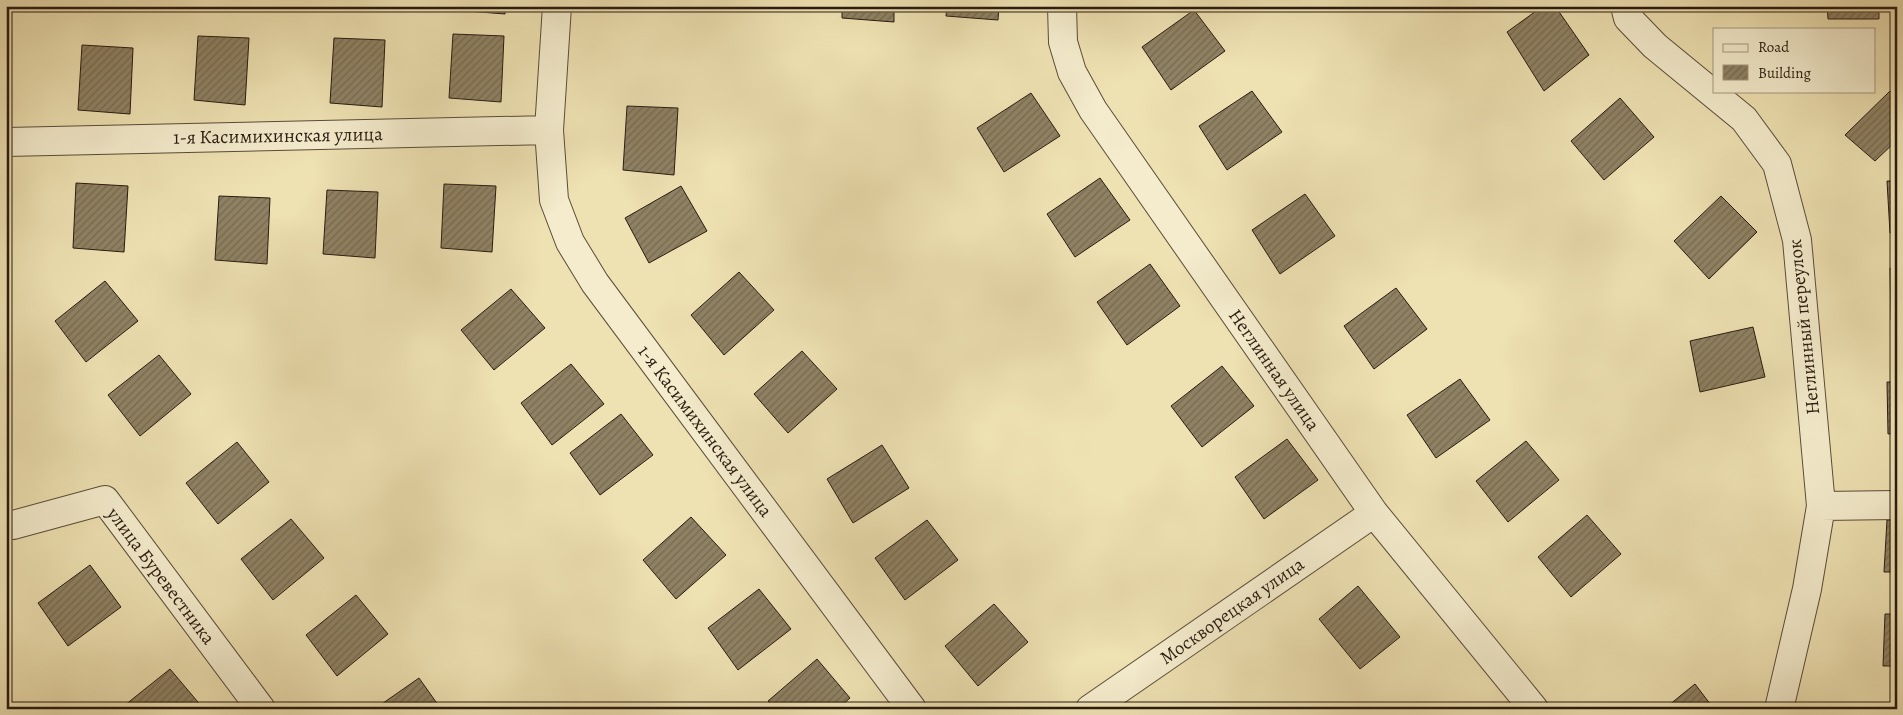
<svg xmlns="http://www.w3.org/2000/svg" width="1903" height="715" font-family="Alegreya,serif">
<style>
.building{fill:url(#building-hatch);stroke:#291b10}
.lines{fill:none;stroke-linecap:round;stroke-linejoin:round}
.minor-casing{stroke:#5a4c38;stroke-width:30}
.minor{stroke:#f4eccd;stroke-width:28}
.labels{text-anchor:middle;dominant-baseline:central;stroke-width:4.5;stroke-linejoin:round;paint-order:stroke}
.street-label{font-size:19px;fill:#291b10;stroke:#f4eccd}
</style>
<defs>
<pattern id="building-hatch" width="6" height="6" patternUnits="userSpaceOnUse" patternTransform="scale(1.25)"><rect width="6" height="6" fill="#8f8264"/><path d="M-1 1l2-2M0 6l6-6M5 7l2-2" fill="none" stroke="#756a51"/></pattern>
</defs>
<rect width="100%" height="100%" fill="#eee1b2"/>
<filter id="stains"><feTurbulence type="fractalNoise" baseFrequency=".004" numOctaves="4"/><feColorMatrix values="0 0 0 0 .2 0 0 0 0 .09 0 0 0 0 .02 0 0 0 .5 -.17"/></filter>
<radialGradient id="worn" r=".72"><stop offset=".6" stop-color="#630" stop-opacity="0"/><stop offset="1" stop-color="#630" stop-opacity=".3"/></radialGradient>
<path class="building" d="M231,6h37v3z
M454,6h52l-1,8 -51,-4z
M842,6h52v16l-52,-4z
M947,6h52l-1,14 -52,-4z
M1543,6h12l34,49 -45,36 -37,-59z
M1827,6h52v13h-51z
M1194,10l31,41 -54,39 -29,-43z
M453,34l51,2 -3,66 -52,-4z
M198,36l51,2 -4,67 -51,-5z
M334,38l51,2 -3,67 -52,-4z
M82,45l51,3 -3,66 -52,-4z
M1252,91l30,41 -55,38 -28,-44z
M1890,91l7,7v42l-22,21 -30,-26z
M1031,93l29,43 -56,36 -27,-44z
M1620,98l34,39 -50,43 -33,-39z
M627,106l51,2 -4,67 -51,-5z
M1100,178l30,42 -55,37 -28,-43z
M1887,181h10v52h-7z
M76,183l52,3 -4,66 -51,-4z
M444,184l52,2 -4,66 -51,-4z
M681,186l26,45 -58,32 -24,-45z
M327,190l51,2 -3,66 -52,-4z
M1305,194l30,42 -55,38 -28,-44z
M219,196l51,2 -3,66 -52,-4z
M1721,196l36,36 -48,47 -35,-38z
M1150,264l30,42 -53,39 -30,-43z
M1890,268h7v51l-6,1z
M739,272l35,38 -50,45 -33,-40z
M105,281l33,40 -52,41 -31,-41z
M1396,288l31,41 -53,40 -30,-43z
M511,289l34,39 -51,42 -33,-40z
M1753,327l12,50 -65,15 -10,-51z
M802,351l35,38 -49,44 -34,-39z
M159,355l32,39 -51,42 -32,-41z
M571,364l33,40 -52,41 -31,-42z
M1222,366l32,40 -52,41 -31,-41z
M1460,379l30,41 -54,38 -29,-43z
M1887,382h10v51l-9,1z
M621,414l32,41 -53,40 -30,-42z
M1287,439l31,41 -54,39 -29,-42z
M1526,441l33,39 -51,42 -32,-41z
M237,442l32,40 -51,42 -32,-41z
M882,445l27,43 -56,35 -26,-44z
M1587,515l34,39 -50,43 -33,-40z
M691,517l35,38 -50,44 -33,-39z
M291,519l33,39 -51,42 -32,-41z
M927,520l31,40 -53,40 -30,-42z
M1887,520h10v52h-13z
M90,565l31,42 -53,39 -30,-43z
M1358,586l42,51 -40,32 -41,-50z
M759,589l32,40 -53,41 -30,-42z
M356,595l32,39 -51,42 -31,-41z
M994,604l34,38 -50,44 -33,-40z
M1885,614h12v52h-14z
M817,659l33,39 -12,11h-64l-6,-8z
M170,669l33,39 -83,1z
M419,678l22,31 -65,-1z
M1695,684l19,25h-50z"/>
<g class="lines">
<g class="minor-casing">
<path id="minor" d="M557,6l-8,124 5,70 16,42 25,41 317,426
M1062,6l1,36 9,30 21,38 281,403 160,196
M1625,6l3,12 27,28 89,73 33,45 20,76 24,266 -14,83 -28,120
M6,142l543,-12
M1821,506l76,-1
M6,525h7l92,-25 156,209
M1090,709l284,-196"/>
</g>
<use href="#minor" class="minor"/>
</g>
<g class="labels">
<g class="street-label">
<text transform="translate(278 136) rotate(-1)">1-я Касимихинская улица</text>
<text transform="translate(1804 327) rotate(-96)">Неглинный переулок</text>
<text transform="translate(1274 370) rotate(55)">Неглинная улица</text>
<text transform="translate(705 431) rotate(53)">1-я Касимихинская улица</text>
<text transform="translate(161 576) rotate(53)">улица Буревестника</text>
<text transform="translate(1232 611) rotate(-35)">Москворецкая улица</text>
</g>
</g>
<rect width="1903" height="715" fill="none" stroke="#eee1b2" stroke-width="25"/>
<rect x="8" y="8" width="1888" height="700" fill="none" stroke="#291b10" stroke-width="2.5"/>
<rect x="12" y="12" width="1878" height="690" fill="none" stroke="#291b10"/>
<rect x="1713" y="28" width="162" height="65" fill="#f4eccd" stroke="#a39881"/>
<rect x="1723" y="44" width="25" height="8" fill="#f4eccd" stroke="#a39881"/>
<text x="1758" y="52" font-size="15" fill="#291b10">Road</text>
<rect x="1723" y="65" width="25" height="15" fill="url(#building-hatch)" stroke="#a39881"/>
<text x="1758" y="78" font-size="15" fill="#291b10">Building</text>
<rect width="100%" height="100%" filter="url(#stains)"/>
<rect width="100%" height="100%" fill="url(#worn)"/>
</svg>
